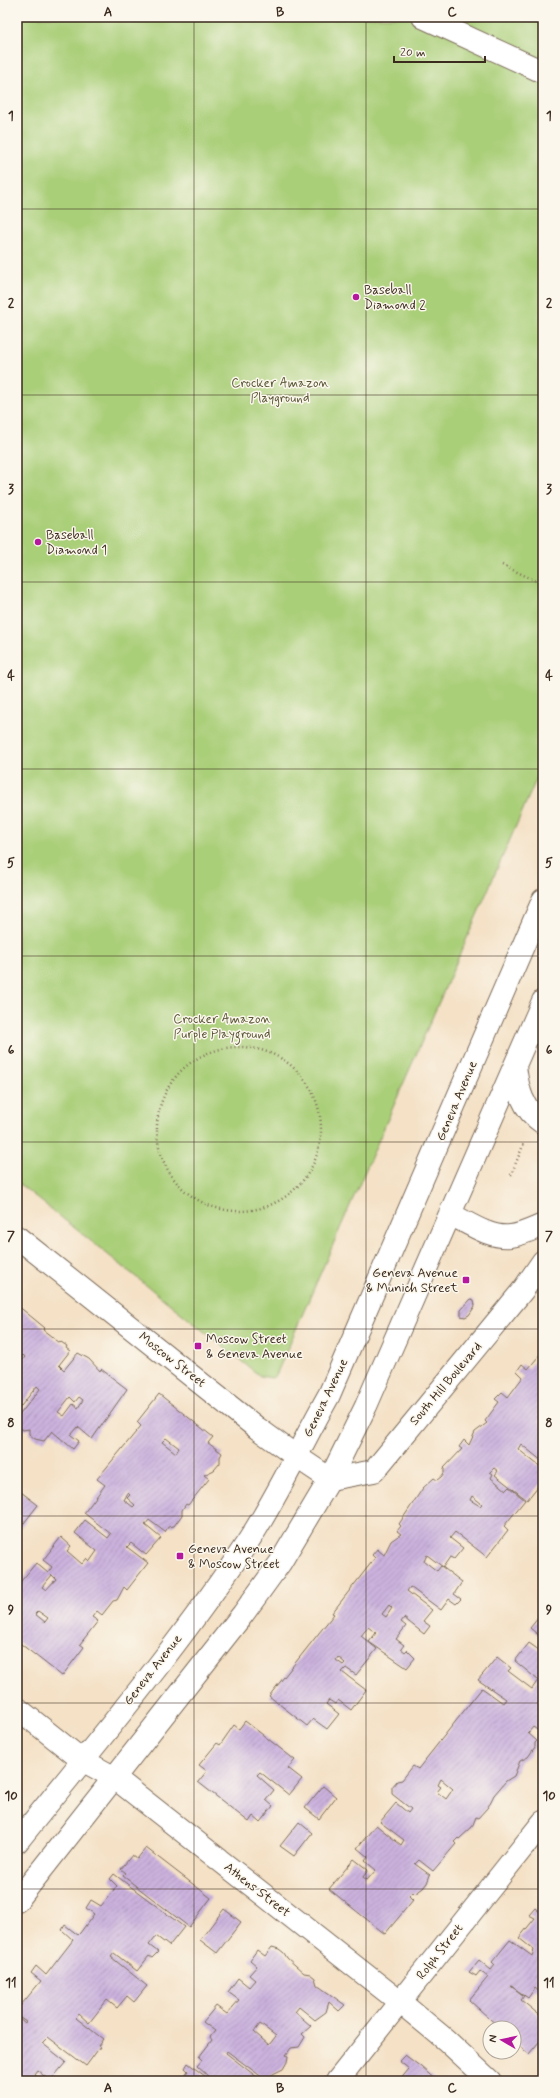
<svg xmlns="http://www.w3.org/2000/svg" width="560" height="2098" font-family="Mynerve,sans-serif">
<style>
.green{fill:#aacf79;stroke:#727c4c}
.building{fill:url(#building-hatch);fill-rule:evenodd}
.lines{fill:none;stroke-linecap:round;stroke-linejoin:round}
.pedestrian-casing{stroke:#7c6a59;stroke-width:24}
.minor-casing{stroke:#7c6a59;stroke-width:24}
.primary-casing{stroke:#7c6a59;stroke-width:24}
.path{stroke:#7c6a59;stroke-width:2.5;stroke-dasharray:1 3;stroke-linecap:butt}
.pedestrian{stroke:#fff;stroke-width:22}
.minor{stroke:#fff;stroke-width:22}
.primary{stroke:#fff;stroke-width:22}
.grid{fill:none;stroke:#3b2a1e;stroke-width:1;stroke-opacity:0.55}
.poi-dot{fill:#b5179e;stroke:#fbf7ec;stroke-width:1.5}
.labels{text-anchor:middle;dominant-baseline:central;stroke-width:3;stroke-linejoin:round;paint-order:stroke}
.poi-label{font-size:13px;fill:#3b2a1e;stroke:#fbf7ec;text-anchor:start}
.park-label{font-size:13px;fill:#575335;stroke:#fbf7ec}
.street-label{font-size:13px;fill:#3b2a1e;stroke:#fbf7ec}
.neatline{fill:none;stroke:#3b2a1e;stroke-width:1.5}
.grid-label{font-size:13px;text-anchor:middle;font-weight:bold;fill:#3b2a1e}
</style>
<defs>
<pattern id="building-hatch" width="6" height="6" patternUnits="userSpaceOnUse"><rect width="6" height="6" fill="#cbb2de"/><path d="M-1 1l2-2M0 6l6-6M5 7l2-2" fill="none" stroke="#a691b3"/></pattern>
</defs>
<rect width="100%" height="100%" fill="#fbf7ec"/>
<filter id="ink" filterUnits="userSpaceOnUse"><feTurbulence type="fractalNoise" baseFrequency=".025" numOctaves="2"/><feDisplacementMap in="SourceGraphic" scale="8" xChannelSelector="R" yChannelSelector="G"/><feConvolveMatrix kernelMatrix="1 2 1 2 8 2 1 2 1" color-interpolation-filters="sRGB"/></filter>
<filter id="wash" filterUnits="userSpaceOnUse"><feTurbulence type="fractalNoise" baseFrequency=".012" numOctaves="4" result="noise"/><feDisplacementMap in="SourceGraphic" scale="16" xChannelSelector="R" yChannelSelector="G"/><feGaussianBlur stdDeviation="0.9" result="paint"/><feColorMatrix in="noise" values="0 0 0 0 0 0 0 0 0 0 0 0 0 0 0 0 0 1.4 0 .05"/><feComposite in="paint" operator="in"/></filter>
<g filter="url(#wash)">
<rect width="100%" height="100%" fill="#f4e1c6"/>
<path class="green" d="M17,17h526v747l-267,611 -4,3 -12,-2 -243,-194z"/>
<g id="blocks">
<path class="building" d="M471,1299l3,1 1,6 -6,9 -4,2 -4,-1v-6z
M17,1305l28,23 -2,2 17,13 1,-1 6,4 -1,2 4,3 -11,14 5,5 14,-17 11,6 11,12 1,-2 26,20 -35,50 -14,-12 -7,8 8,6 -6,8 -21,-18 -8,10 -9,-2 -6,-5v-5l-6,1 -6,-5v-7l23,-29 -3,-3 -20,25v-47l2,1 6,-8 -2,-2 -3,3 -3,-3zM70,1397l5,5 4,-5 4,3 -5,8 -5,-4 -9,12 -6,-4z
M543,1351v66l-4,5 4,3v37l-22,-18 -3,5 25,20v11l-16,20 -32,-25 3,-4 -4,-3 -4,4 3,2 -2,4 15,12 3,-3 16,13 -21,26 4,4 -21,27 -32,-25 -5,6 13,10 -9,11 -4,-2 -7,10 -16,-12 -3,6 13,10 4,-5 21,16 -8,12 7,5 -5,5 -7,-5 -8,11 -31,-23 -3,4 25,19 -9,11 7,5 -6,8 -20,-16 -3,4 5,4 -10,13 8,6 -3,4 4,3 2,-2 8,8 -8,10 -38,-26 7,-9 -8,-6 -7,9 16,13 -21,26 -10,-7 -4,4 24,18 -15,20 -13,-10 -3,4 -6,-4 -3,4 13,10 -12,15 -14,-10 -6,7 -38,-30 65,-82 -2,-1 43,-55 -3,-3 5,-6 7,6 7,-14 10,-7 -4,-3 4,-5 -2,-2 24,-36 11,-10 3,2 4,-3 3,-4v-5l18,-19 -3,-2 5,-7 5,5 6,-13 12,-9 -2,-2 14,-19 -4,-3 7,-7 6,5 15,-20 -6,-6 5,-7 6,5zM472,1496l10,8 -2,2 -10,-6zM389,1605l3,3 -6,9 -4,-3zM338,1657l7,6 -2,2 -7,-5z
M159,1394l54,43 -5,6 14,10 -2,4v6l-6,7 -10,5 5,4 -21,26 -2,-1 -4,6v5l-8,11 -6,1 -3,5 -16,-12 -4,5 16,13 -15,17 -15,-12 -4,4 21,16 -21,27 -3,-3 -7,13 -4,1 -11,14 -5,-4 -5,6 6,4 -18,23 4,3 -22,29 -45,-35v-55l19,-23 12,10 4,-6 -9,-7 18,-23 10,9 -4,5 15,13 5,-6 3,3 7,-10 -22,-18 10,-13 23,18 3,-4 -27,-21 21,-28 -8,-6 44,-53 -4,-4zM166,1438l13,10 -3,5 -14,-11zM128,1493l2,2 -3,3 8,7 -2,2 -9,-7zM52,1575l4,4 -10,11 -4,-3zM38,1611l10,7 -3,4 -10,-8z
M17,1489l21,16 -21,27z
M543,1612v27l-13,-11z
M529,1643l14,10v81l-10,-7 -5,6 9,8 -2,2v4l-7,10 -8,4 -6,15 -8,5 -12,14 -6,12 -10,11 -2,-1 -4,10 -13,12 -1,-1 -4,4 2,2 -23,27 -14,-11 -4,4 15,11 -3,8 -4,5 -8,6 -2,-2 -4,4 4,4 -28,34 -56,-45 25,-30 14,11 -5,7 4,3 9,-10 -11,-9 3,-4 -11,-9 19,-23 25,20 3,-5 -24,-18 16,-19 12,10 3,-4 -19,-15v-7l5,-6 5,-1 11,-14 5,3 64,-81 21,15 3,-4 -28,-19 19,-23 14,11 -3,3 24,18 6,-9 -23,-19zM441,1779l12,10 -7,10 -9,-7 4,-5 -3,-2z
M245,1721l50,39 -7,8 14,11 -13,16 -29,-23 -3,3 17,15 -8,10 7,6 -13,16 -7,-6 -4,6 -51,-40 9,-11 -8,-6 18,-22 3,2 14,-20 5,4z
M323,1786l13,11 -17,22 -14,-11z
M299,1822l13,11 -18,23 -14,-10z
M146,1848l65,50 -22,29 -66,-51 3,-3 -5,-4 11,-14 5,4z
M114,1874l70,53 -15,19 -13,-10 -7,9 9,7 -6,6 -3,-2 -12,15 -23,-18 -3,4 36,29 -13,16 -7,-6 -10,12 -10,-8 -18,23 -10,-9 -3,4 27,21 -5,7 2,1 -14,19 -38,-29 -6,6 24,19 -16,19 -13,-11 -3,4 8,7h-25v-64l8,7 1,-2 -9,-6v-13l4,2 20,-24 -10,-8 5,-7 10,9 27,-35 -11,-10 3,-5 13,10 2,-2 14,-19 -8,-6 5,-8 10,6 16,-20 -7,-7z
M535,1908l8,7v80l-8,-7 -7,10 -17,-12 13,10 -3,4 22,18v19l-14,17 -15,-12v-14h-14l-31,-28 19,-23 -8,-6 -4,5 -7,-4 10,-12 12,10 4,-5 -3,-3 18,-22 22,16 2,-6 -15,-12 16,-20 -6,-3z
M224,1909l17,13 -24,31 -17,-13z
M272,1947l7,2 5,4 3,5 17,15 6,1 5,4 2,7 28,20 -6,6 -10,-9 -3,10 -11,8 -16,-13 -4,5 16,14 -9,8 3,3 -6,10 -8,1 -5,7 2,1 -1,6 -4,7 -10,5 -6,7 -40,-30 -1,2 36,28h-82l8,-10 -3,-3 3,-5 18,14 2,-1 -11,-10 5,-6 -3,-3 13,-17 -2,-3 5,-6 -12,-9 13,-16 11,8 12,-14 -11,-8 10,-14 11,9 6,-7 -6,-5 8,-9 -7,-6 7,-10 8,6zM260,2024l16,12 -7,9 -15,-13z
M405,2055l16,12 16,14h-38l10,-12 -10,-8z"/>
</g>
</g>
<g filter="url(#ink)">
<use href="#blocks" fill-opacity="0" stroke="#7c6a59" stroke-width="1"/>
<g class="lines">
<g class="pedestrian-casing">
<path id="pedestrian" d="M423,17l120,55"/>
</g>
<g class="minor-casing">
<path id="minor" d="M17,1237l240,191 40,29 33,22 44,-8 149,-181 20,-29
M17,1708l65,52 33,18 285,224 46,38 44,41
M337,2081l206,-259"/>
</g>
<g class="primary-casing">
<path id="primary" d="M515,1066c3,24 7,43 28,57
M450,1214c17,8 40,25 61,22 10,-1 22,-7 32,-11
M17,1842c79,-99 162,-196 232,-302 30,-46 53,-97 80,-145l214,-495
M17,1901l226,-287 37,-51 50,-84 36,-73 177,-405"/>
</g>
<path class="path" d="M502,565l41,19
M157 1129a82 82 0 1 1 164 0a82 82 0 1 1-164 0Z
M511,1175l13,-32"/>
<use href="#pedestrian" class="pedestrian"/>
<use href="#minor" class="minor"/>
<use href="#primary" class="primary"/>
</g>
</g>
<path class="grid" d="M194,17v2064M366,17v2064M17,209h526M17,395h526M17,582h526M17,769h526M17,956h526M17,1142h526M17,1329h526M17,1516h526M17,1703h526M17,1889h526"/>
<g class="poi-dot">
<circle cx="356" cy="297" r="4"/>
<circle cx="38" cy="542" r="4"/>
<rect x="462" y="1276" width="8" height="8" rx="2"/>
<rect x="194" y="1342" width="8" height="8" rx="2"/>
<rect x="176" y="1552" width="8" height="8" rx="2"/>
</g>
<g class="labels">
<g class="poi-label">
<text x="364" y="290">Baseball<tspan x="364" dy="15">Diamond 2</tspan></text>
<text x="46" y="535">Baseball<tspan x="46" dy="15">Diamond 1</tspan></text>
<text x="458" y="1273" text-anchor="end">Geneva Avenue<tspan x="458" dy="15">&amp; Munich Street</tspan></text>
<text x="206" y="1339">Moscow Street<tspan x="206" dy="15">&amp; Geneva Avenue</tspan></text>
<text x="188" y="1549">Geneva Avenue<tspan x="188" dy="15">&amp; Moscow Street</tspan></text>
</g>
<g class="park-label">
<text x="280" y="383">Crocker Amazon<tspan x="280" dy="15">Playground</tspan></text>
<text x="222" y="1019">Crocker Amazon<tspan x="222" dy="15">Purple Playground</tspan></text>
</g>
<g class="street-label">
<text transform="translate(457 1101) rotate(-67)">Geneva Avenue</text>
<text transform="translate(172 1360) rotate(38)">Moscow Street</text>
<text transform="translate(446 1384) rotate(-50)">South Hill Boulevard</text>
<text transform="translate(326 1398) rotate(-64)">Geneva Avenue</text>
<text transform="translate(153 1670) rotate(-52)">Geneva Avenue</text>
<text transform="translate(257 1890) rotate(38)">Athens Street</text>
<text transform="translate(440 1952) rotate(-52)">Rolph Street</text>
</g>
</g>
<rect width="560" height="2098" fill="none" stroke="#fbf7ec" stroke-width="44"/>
<g transform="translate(502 2040) rotate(279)"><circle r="19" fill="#fbf7ec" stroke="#aea59a"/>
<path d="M0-3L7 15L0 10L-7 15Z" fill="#b5179e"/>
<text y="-6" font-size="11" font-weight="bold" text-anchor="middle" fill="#3b2a1e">N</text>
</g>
<path d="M394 56v6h91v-6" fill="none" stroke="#3b2a1e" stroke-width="2"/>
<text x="400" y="56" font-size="12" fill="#3b2a1e" stroke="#fbf7ec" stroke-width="3" paint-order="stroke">20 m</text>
<rect x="22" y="22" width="516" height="2054" class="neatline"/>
<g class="grid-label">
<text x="108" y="16">A</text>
<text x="280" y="16">B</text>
<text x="452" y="16">C</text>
<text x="11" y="120">1</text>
<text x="549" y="120">1</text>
<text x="11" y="307">2</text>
<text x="549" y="307">2</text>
<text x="11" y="493">3</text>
<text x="549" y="493">3</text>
<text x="11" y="680">4</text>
<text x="549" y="680">4</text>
<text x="11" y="867">5</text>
<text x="549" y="867">5</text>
<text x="11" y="1054">6</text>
<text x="549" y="1054">6</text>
<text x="11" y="1240">7</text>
<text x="549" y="1240">7</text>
<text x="11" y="1427">8</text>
<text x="549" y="1427">8</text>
<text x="11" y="1614">9</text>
<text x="549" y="1614">9</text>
<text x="11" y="1800">10</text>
<text x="549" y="1800">10</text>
<text x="11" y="1987">11</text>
<text x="549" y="1987">11</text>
<text x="108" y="2092">A</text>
<text x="280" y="2092">B</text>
<text x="452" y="2092">C</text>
</g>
</svg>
